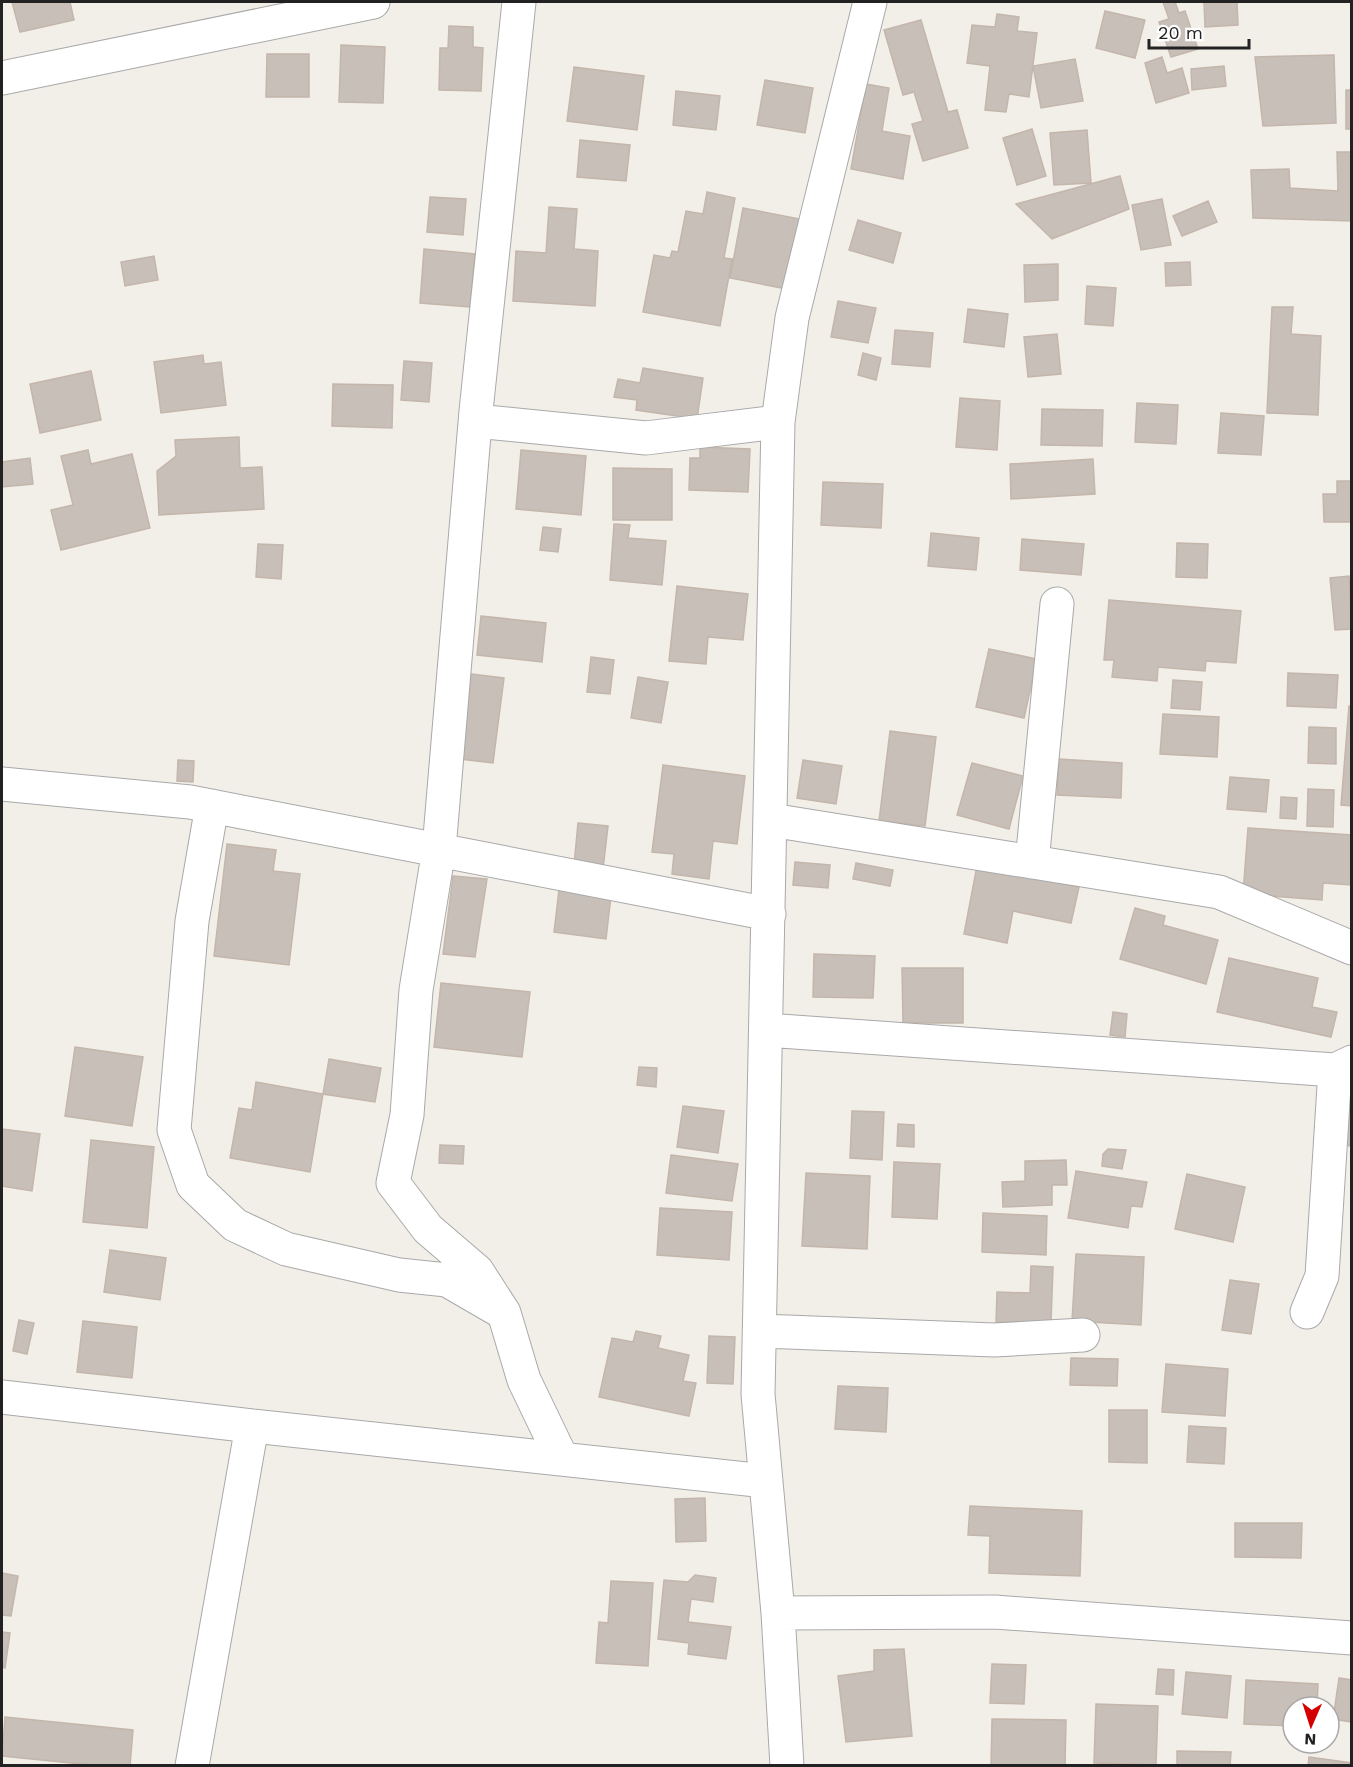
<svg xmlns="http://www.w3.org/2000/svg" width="1353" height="1767" font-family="'Work Sans',sans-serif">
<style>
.building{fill:#c7bfb8;stroke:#c4b6ab;stroke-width:1.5}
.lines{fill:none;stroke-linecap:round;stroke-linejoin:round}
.street-casing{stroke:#a9a9a9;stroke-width:35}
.street{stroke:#fff;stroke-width:33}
</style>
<rect width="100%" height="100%" fill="#f2efe9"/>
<path class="building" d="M12,2h58l4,18 -54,12z
M1163,2h12l4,11 6,-2 13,38 -27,8 -12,-35 10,-3z
M1204,2h33l1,23 -33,2z
M1105,11l40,9 -10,38 -39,-10z
M997,14l22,3 -2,14 20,2 -8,64 -20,-3 -3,18 -21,-2 5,-44 -23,-3 5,-38 23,2z
M921,20l27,92 9,-2 11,38 -45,13 -11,-37 11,-3 -9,-29 -11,3 -19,-65z
M449,26l24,1v20l10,1 -2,43 -42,-1 1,-42h8z
M341,45l44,2 -2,56 -44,-1z
M267,54h42v43h-43z
M1334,55l2,68 -73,3 -8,-69z
M1162,57l5,16 15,-5 7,25 -33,10 -11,-40z
M1075,59l8,42 -42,7 -8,-42z
M1224,66l2,20 -34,4 -1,-21z
M574,67l70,9 -7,54 -70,-9z
M765,80l48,8 -8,45 -48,-8z
M866,84l23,4 -7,43 28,5 -7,43 -52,-10z
M1346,90h6v39h-6z
M676,91l44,5 -4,34 -43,-5z
M1032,129l14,47 -29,9 -14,-47z
M1087,130l4,53 -37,2 -4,-52z
M580,140l50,5 -4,36 -49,-4z
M1337,152h15v69l-99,-3 -2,-48 38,-1 1,19 48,3z
M1120,176l9,33 -77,30 -36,-35z
M707,192l28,6 -11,60 8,1 -12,67 -77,-14 11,-57 16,3 2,-7 6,1 8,-41 17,3z
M430,197l36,2 -3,36 -36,-3z
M1162,199l9,46 -30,5 -9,-45z
M1208,201l9,21 -35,14 -9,-20z
M549,207l28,2 -3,40 24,2 -3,55 -82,-5 3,-50 30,2z
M743,208l57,11 -13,70 -57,-11z
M858,220l43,13 -8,30 -44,-13z
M424,249l51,5 -5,53 -50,-4z
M154,256l4,24 -33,6 -4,-24z
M1190,262l1,23 -25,1 -1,-23z
M1058,264v36l-33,2 -1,-37z
M1087,286l29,2 -3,38 -28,-2z
M838,301l38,7 -8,35 -37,-6z
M1272,307h21l-2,27 30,2 -3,79 -51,-2z
M968,309l40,5 -4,33 -40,-5z
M895,330l38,3 -3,34 -38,-3z
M1057,334l4,40 -33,3 -4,-40z
M863,353l18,5 -5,22 -18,-5z
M203,355l1,9 17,-2 5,43 -65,8 -7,-51z
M404,361l28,2 -3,39 -28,-2z
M643,368l60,10 -6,41 -61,-9 1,-10 -23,-3 4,-18 22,4z
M91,371l10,49 -61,13 -10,-49z
M333,384l60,1 -1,43 -60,-2z
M960,398l40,3 -3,49 -41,-3z
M1137,403l41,2 -2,39 -41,-2z
M1042,409l61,1 -1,36 -61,-1z
M1221,413l43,3 -3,39 -43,-2z
M239,437l1,31 22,-1 2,42 -105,6 -2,-44 19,-15 -1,-16z
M700,447l50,2 -2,43 -59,-2 1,-32h10z
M88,450l3,14 41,-10 18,74 -89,22 -10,-40 22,-5 -12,-49z
M521,450l65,6 -5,59 -65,-6z
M30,458l3,26 -31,3v-25z
M1093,459l2,35 -84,5 -1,-35z
M613,468l59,1v51h-59z
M1337,481h15v41h-28l-1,-28h14z
M823,482l60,2 -2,44 -60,-3z
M614,524l16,1 -2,13 38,3 -4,44 -52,-5z
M543,527l18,2 -3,23 -18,-2z
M931,533l48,5 -3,32 -48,-4z
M1022,539l62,5 -3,31 -61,-5z
M1177,543l31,1 -1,34 -31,-1z
M258,544l25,1 -2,34 -25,-2z
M1349,576l3,53 -17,1 -5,-52z
M677,586l71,8 -5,46 -35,-3 -2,27 -37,-3z
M1109,600l132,11 -5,52 -30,-2 -1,10 -47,-4 -1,14 -45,-4 2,-17h-10z
M481,616l65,7 -4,39 -65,-7z
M989,649l48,10 -13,59 -48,-11z
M591,657l23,3 -4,34 -23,-2z
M1288,673l50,2 -2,33 -49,-2z
M471,674l33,4 -11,85 -33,-4z
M638,677l30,5 -7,41 -30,-5z
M1173,680l29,2 -2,28 -29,-2z
M1349,706l3,1v99l-11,-1z
M1163,714l56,3 -2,40 -57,-3z
M1309,727l27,1v36l-28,-1z
M890,731l46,6 -11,89 -46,-5z
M1059,759l63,4 -1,35 -64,-3z
M178,760l16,1 -1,21 -16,-1z
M803,760l39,6 -6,38 -39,-6z
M972,763l51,13 -14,53 -52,-14z
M663,765l82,11 -8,68 -24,-3 -4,38 -37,-5 2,-20 -22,-2z
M1230,777l39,3 -3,32 -39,-3z
M1308,789l26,1 -1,37 -26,-1z
M1281,797l16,1 -1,21 -16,-1z
M578,823l30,3 -5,43 -29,-4z
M1248,828l104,7v50l-29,-2 -1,17 -79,-6z
M227,844l49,6 -3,21 27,3 -11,91 -75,-9z
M795,862l35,3 -2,23 -35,-3z
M856,863l37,7 -3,16 -37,-7z
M977,866l102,21 -8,36 -58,-12 -6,32 -43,-9z
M453,876l34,3 -12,78 -32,-3z
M559,890l52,6 -5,43 -52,-7z
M1135,908l30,8 -2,9 55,15 -12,44 -86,-25z
M814,954l61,2 -2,42 -60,-1z
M1229,958l89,20 -6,29 25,5 -6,25 -114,-25z
M902,968h61v55h-60z
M441,983l89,9 -8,65 -88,-10z
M1113,1012l14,2 -2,23 -15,-2z
M75,1047l68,10 -11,69 -67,-10z
M329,1059l52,9 -6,34 -52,-8z
M639,1067l18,1 -1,19 -19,-2z
M256,1082l67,12 -13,78 -80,-14 9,-50 13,2z
M683,1106l41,5 -6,42 -41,-6z
M1349,1107h3v39l-9,-1z
M852,1111l32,1 -2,48 -32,-2z
M898,1124l16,1v22l-17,-1z
M2,1129l38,5 -8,57 -30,-5z
M91,1140l63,7 -7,81 -64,-6z
M440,1145l24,1 -1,18 -24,-1z
M1108,1149l18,1 -4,19 -20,-3 1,-12z
M671,1155l67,9 -6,37 -66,-8z
M1066,1160l1,25h-15v20l-49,2 -1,-25 23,-1v-20z
M894,1162l46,2 -3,55 -45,-2z
M1076,1171l71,11 -5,25 -11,-1 -3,22 -60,-10z
M806,1173l64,3 -3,73 -65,-3z
M1187,1174l58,13 -12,55 -58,-13z
M660,1208l72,4 -3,48 -72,-5z
M983,1213l64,3 -1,39 -64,-3z
M110,1250l56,8 -6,42 -56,-8z
M1076,1254l68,3 -3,68 -69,-4z
M1031,1266l22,1 -2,56 -55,-1 1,-30 33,1z
M1230,1280l29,4 -8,50 -29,-4z
M19,1320l15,3 -7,31 -14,-3z
M83,1321l54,6 -5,51 -55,-6z
M636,1331l25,5 -3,12 31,7 -6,26 13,2 -7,33 -90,-19 13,-59 21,4z
M709,1336l26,1 -2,47 -26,-1z
M1071,1358l47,1 -1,27 -47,-1z
M1166,1364l62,5 -3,47 -63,-4z
M838,1386l50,2 -2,44 -51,-3z
M1109,1410h38v53l-38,-1z
M1189,1426l37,2 -2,36 -37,-2z
M705,1498l1,43 -30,1 -1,-43z
M970,1506l112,5 -2,65 -91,-3 1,-37 -22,-1z
M1235,1523h67l-1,35 -66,-1z
M2,1573l16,3 -7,40 -9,-1z
M695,1575l21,3 -3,24 -22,-3 -3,23 43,5 -5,32 -38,-5 1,-11 -31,-4 6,-59 24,2z
M611,1581l42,2 -5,83 -52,-3 3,-41 9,1z
M2,1632l8,1 -5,35 -3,-1z
M904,1649l8,87 -66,6 -8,-66 36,-5v-21z
M992,1664l34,1 -2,39 -34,-1z
M1158,1669l16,1 -1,25 -17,-1z
M1186,1672l45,4 -4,42 -45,-4z
M1339,1678l13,2v42l-19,-3z
M1246,1680l72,4 -1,23h-24v19l-49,-2z
M1096,1704l62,2 -2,59 -62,-2z
M5,1717l128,13 -3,36h-29l-99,-10z
M992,1719l74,1 -1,46h-74z
M1177,1751l54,1 -1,14h-53z
M1309,1757l43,6v3h-44z"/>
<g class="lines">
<g class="street-casing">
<path id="street" d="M519,2l-43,409 -37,438 -23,141 -9,125 -14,68 35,46 49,42 27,42 20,67 38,79
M2,78l371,-76
M476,421l170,17 132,-16
M2,784l188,18 579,112
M212,806l-20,115 -18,209 19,55 42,40 51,24 113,26 48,5 50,29
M771,820l448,72 133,56
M1032,862l25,-258
M766,1030l569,40
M1307,1312l15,-36 13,-206 17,-8
M760,1331l234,9 89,-5
M2,1397l250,29
M778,1613l217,-1 357,26
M192,1766l60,-340 514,55
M787,1766l-9,-153 -20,-219 20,-972 14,-104 78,-316"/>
</g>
<use href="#street" class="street"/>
</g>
<rect width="1353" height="1767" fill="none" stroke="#222222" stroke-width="6"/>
<g transform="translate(1311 1725) rotate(183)"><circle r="28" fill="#ffffff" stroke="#a7a7a7" stroke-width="1.5"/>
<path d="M0-4.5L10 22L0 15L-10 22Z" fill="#d40000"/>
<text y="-9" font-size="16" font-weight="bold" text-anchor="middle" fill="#222222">N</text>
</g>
<path d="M1149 39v9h100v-9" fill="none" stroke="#222222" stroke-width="3"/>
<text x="1158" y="39" font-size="18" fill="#222222" stroke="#ffffff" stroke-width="4.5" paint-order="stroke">20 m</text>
</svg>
